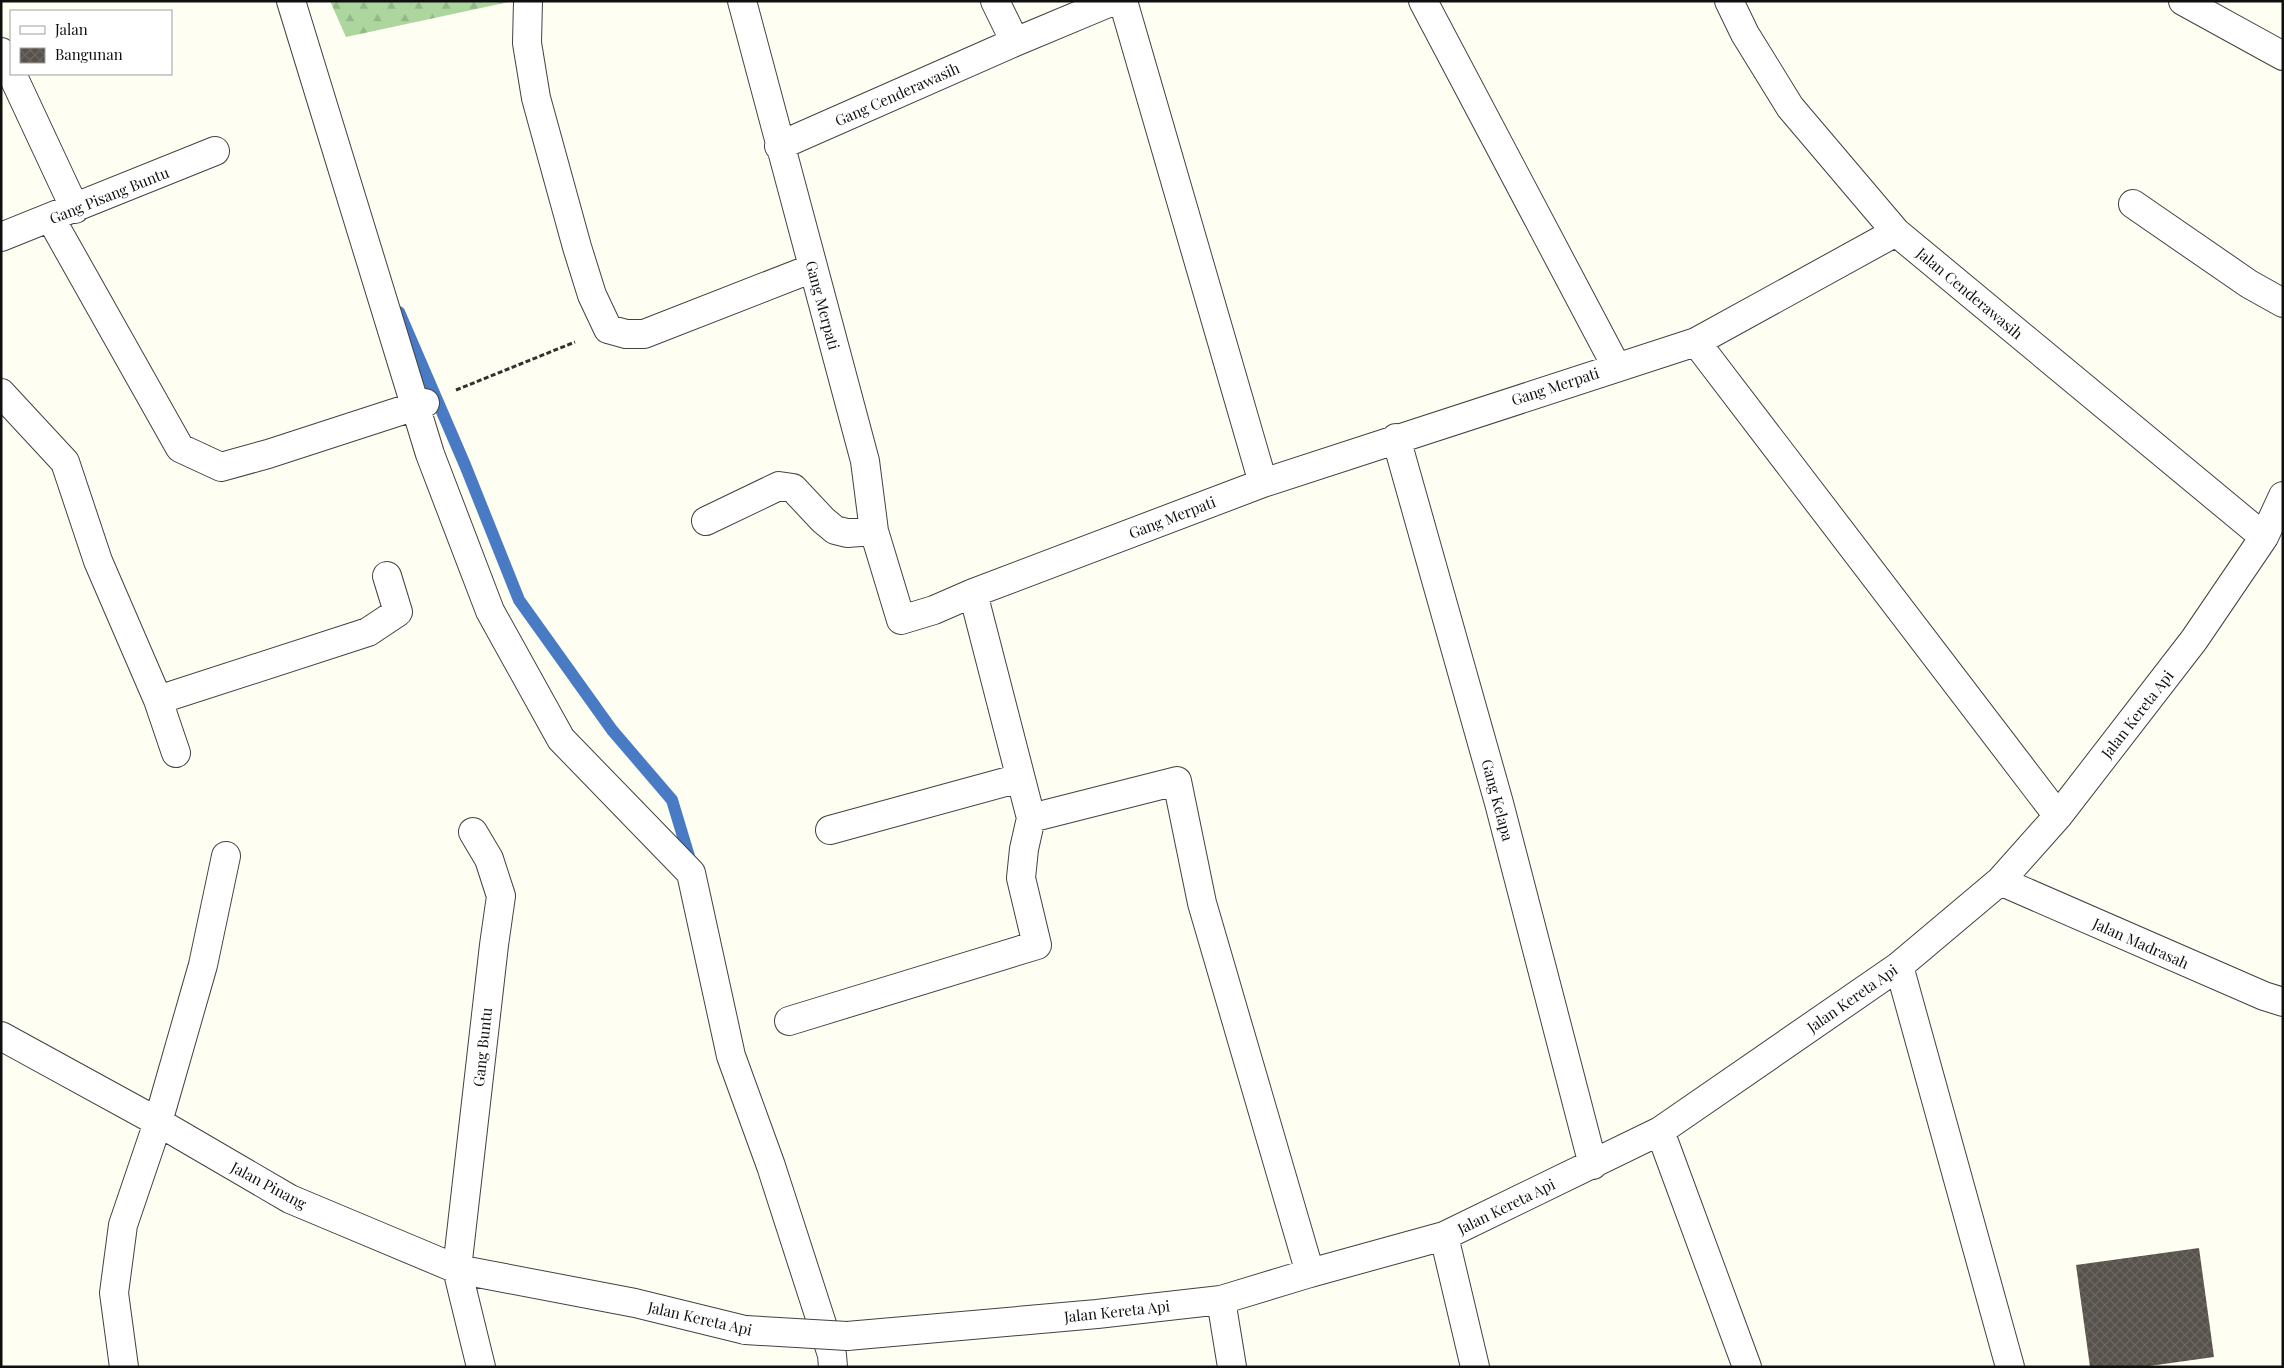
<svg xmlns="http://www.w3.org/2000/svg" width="2284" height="1368" font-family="'Playfair Display',serif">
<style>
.forest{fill:url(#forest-firs)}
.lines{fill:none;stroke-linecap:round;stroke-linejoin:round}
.stream{stroke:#487bc3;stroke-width:12}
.building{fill:url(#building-cross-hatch)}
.minor-casing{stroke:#424242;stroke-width:30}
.path{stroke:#313131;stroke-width:3;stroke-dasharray:5 2.5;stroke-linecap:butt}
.minor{stroke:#fff;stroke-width:28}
.minor-bridge-casing{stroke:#424242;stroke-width:30;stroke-linecap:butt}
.minor-bridge{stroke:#fff;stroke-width:28}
.labels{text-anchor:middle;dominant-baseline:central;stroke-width:5;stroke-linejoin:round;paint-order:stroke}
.street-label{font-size:15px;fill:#0f0f0f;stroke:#fff}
</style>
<defs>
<pattern id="forest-firs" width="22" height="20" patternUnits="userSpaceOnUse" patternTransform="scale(1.25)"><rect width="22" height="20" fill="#add69f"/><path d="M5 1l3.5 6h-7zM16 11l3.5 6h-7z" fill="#94b688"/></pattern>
<pattern id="building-cross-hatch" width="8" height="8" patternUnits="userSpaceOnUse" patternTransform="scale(1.25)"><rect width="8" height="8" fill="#57534c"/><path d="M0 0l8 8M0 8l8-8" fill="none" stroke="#6a6761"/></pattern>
</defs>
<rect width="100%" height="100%" fill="#fefef3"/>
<path class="forest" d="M330,1h184l-168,36z"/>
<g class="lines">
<path class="stream" d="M399,312l66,153 54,135 93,130 60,70 19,63"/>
</g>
<path class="building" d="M2199,1248l15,109 -72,10h-52l-14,-102z"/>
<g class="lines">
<g class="minor-casing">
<path id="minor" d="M291,1l139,453 60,157 71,128 130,134 40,183 40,110 61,189 1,12
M528,1l-1,42 9,55 41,149 15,48 16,34 18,5h18l169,-66
M742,1l123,460 9,70 27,89 33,-10 39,-17 290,-110 433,-141 200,-110
M995,1l20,41
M1123,1l140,482
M1423,1l193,365
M1729,1l16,33 45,73 106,125 368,305
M2183,1l100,55
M1,52l10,21
M12,74l63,135
M779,146l236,-104 98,-41
M2133,204l116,80 34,19
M51,219l129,229 41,19 47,-13 157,-51
M1,237l214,-86
M1696,342l362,474
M1,393l64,69 33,99 60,139 18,53
M1396,438l103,365 94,362
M706,521l73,-35 14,2 30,32 12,10 12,3 27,-2
M973,593l58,225 146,-37 25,122 108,370
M158,700l210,-68 30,-20 -11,-36
M830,830l190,-52
M473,832l16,27 12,37 -7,49 -37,324 178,34 110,27
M2000,881l264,115 19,6
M1899,966l111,401
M789,1021l248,-76 -16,-67 3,-29 7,-31
M1,1036l157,86 132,77 167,70 24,98
M1660,1131l87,236
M1444,1236l31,131
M1221,1300l11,67
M847,1336l250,-22 124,-14 89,-27 134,-37 216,-105 239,-165 101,-85 58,-65 136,-176 70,-103 19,-41
M124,1367l-10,-74 9,-68 35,-103 45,-157 23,-109"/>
</g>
<path class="path" d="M456,390l119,-48"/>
<use href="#minor" class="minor"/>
<g class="minor-bridge-casing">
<path id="minor-bridge" d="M745,1330l102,6"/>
</g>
<use href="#minor-bridge" class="minor-bridge"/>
</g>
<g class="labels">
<g class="street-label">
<text transform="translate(897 94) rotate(-24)">Gang Cenderawasih</text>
<text transform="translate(109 195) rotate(-22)">Gang Pisang Buntu</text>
<text transform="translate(1970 293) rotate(40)">Jalan Cenderawasih</text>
<text transform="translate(823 305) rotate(75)">Gang Merpati</text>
<text transform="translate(1555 386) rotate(-18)">Gang Merpati</text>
<text transform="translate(1172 517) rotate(-21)">Gang Merpati</text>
<text transform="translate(2137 714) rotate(-52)">Jalan Kereta Api</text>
<text transform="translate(1498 800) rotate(75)">Gang Kelapa</text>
<text transform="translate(2141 943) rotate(24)">Jalan Madrasah</text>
<text transform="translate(1852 998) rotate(-35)">Jalan Kereta Api</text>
<text transform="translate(482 1047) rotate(-84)">Gang Buntu</text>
<text transform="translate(269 1185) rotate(28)">Jalan Pinang</text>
<text transform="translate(1506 1206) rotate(-26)">Jalan Kereta Api</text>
<text transform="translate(1117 1311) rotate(-6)">Jalan Kereta Api</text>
<text transform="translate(700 1318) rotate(13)">Jalan Kereta Api</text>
</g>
</g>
<rect width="2284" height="1368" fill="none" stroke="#0f0f0f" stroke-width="5"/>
<rect x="10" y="10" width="162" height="65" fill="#ffffff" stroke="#9f9f9f"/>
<rect x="20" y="26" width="25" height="8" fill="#ffffff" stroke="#9f9f9f"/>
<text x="55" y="35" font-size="15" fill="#0f0f0f">Jalan</text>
<rect x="20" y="48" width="25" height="15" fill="url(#building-cross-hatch)" stroke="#9f9f9f"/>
<text x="55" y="60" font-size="15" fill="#0f0f0f">Bangunan</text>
</svg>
